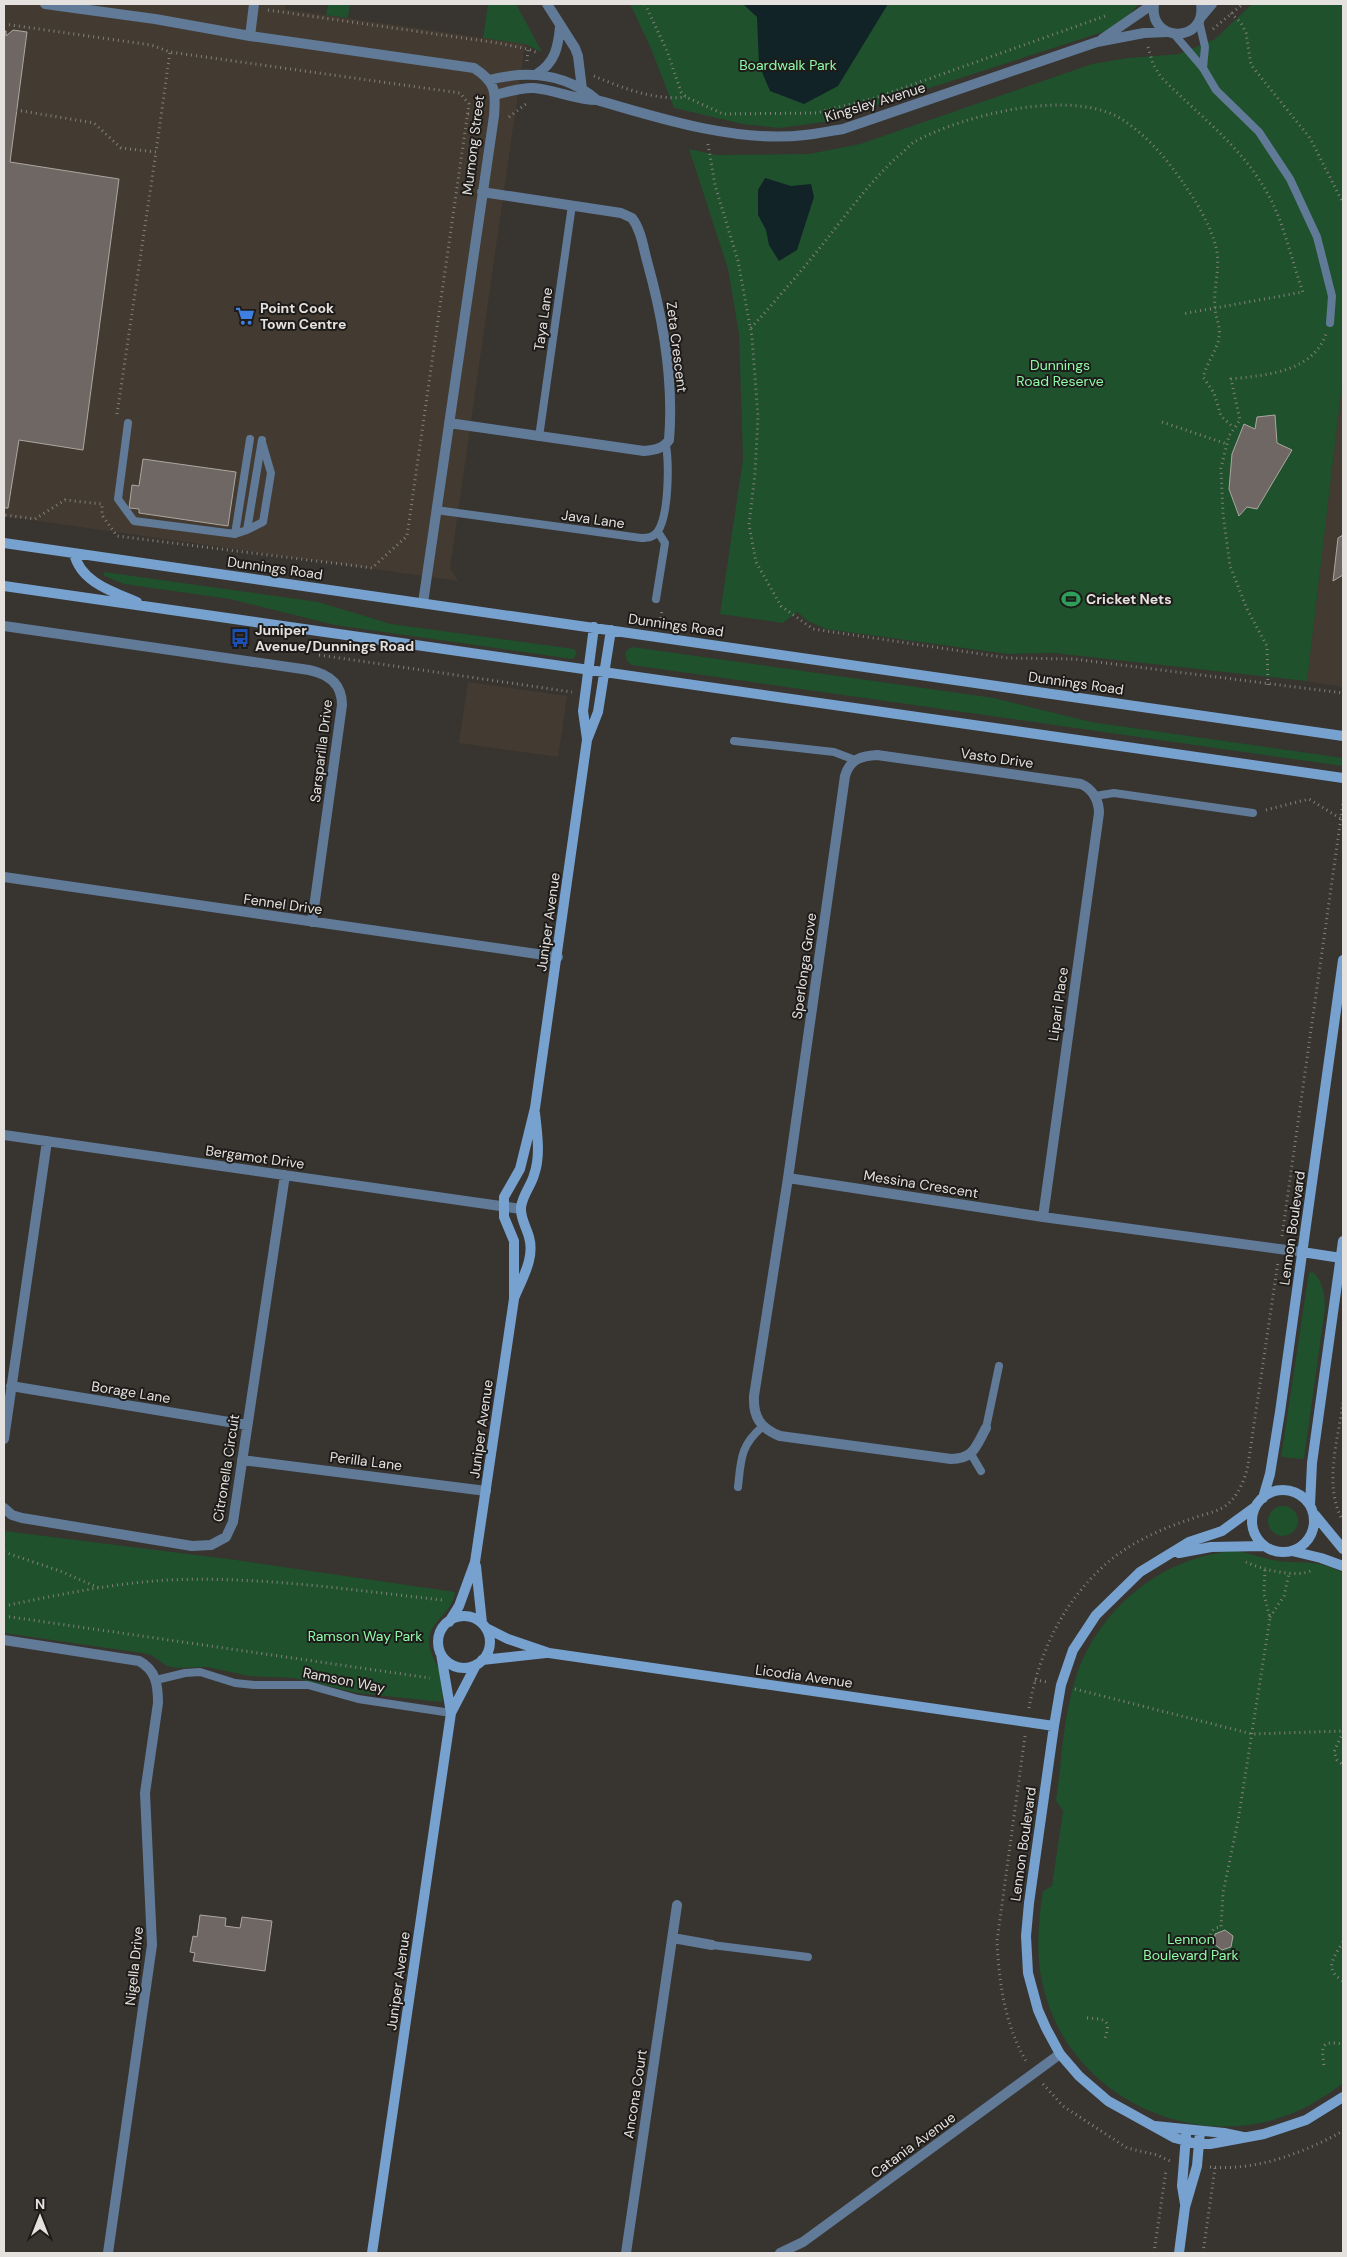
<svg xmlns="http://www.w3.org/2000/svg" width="1347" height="2257" font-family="'DM Sans',sans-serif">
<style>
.built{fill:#433b31}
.green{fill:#1f512d}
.water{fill:#122328}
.building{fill:#6e6763;stroke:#ada6a1}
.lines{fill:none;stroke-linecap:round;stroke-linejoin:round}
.path{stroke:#83807b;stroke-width:3;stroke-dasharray:1 4;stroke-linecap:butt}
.lane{stroke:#607a98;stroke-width:8}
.street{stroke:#607a98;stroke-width:10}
.secondary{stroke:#77a1cf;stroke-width:10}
.labels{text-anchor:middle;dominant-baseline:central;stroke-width:4;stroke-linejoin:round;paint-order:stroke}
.park-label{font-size:14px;fill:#8ffaa8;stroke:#1e1c1a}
.street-label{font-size:14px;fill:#e4e1de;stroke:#1e1c1a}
.poi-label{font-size:14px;font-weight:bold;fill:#e4e1de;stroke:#1e1c1a;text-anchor:start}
</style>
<rect width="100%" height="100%" fill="#38342f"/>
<path class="built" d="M4,4h281v5l240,35 -75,524 8,13 -454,-65z
M1343,376v311l-36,-6z
M468,682l99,14 -9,61 -99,-14z"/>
<path class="green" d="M328,4h22l-2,14 -22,-3z
M488,4h28l26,48 -17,-8 -42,-6z
M630,4h509l-13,14 -20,13 -282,91 -45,6 -36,-4 -69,-16 -24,-62z
M1252,4h91v372l-36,305 -253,-28 -46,1 -182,-25 -18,-8 -11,-9 -14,11 -63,-9 23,-155 -4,-125 -11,-65 -39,-120 27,6 93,-1 51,-10 232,-80 36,-6 51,-4 36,-15z
M104,572l214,30 73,22 183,25 3,5 -5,5 -237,-34 -105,-26 -106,-15 -21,-9z
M632,647l362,51 97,24 252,36v8l-711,-101 -5,-4 -2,-7 2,-4z
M1309,1272l5,1c9,10 11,22 11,35l-21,151 -23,-2z
M1268 1521a15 15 0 1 1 30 0a15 15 0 1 1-30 0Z
M4,1531l232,29 219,32c-1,19 -24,28 -26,47 -1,13 8,24 12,36 2,9 2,19 1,27l-84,-9 -64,-15 -45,-2 -42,-9 -31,1 -9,-2 -16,-11 -9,-2 -138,-20z
M1236,1551c15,2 28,8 42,10 28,3 38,-2 65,12v510c-21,16 -44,30 -70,37 -92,26 -197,-27 -226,-120 -12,-36 -10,-71 -4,-109l9,-5 11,-75 -7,-10c6,-41 7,-87 21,-127 23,-66 87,-119 159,-123z"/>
<path class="water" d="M743,4h145l-50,82 -34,18 -34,-13 -11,-26 -2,-48z
M765,178l26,8 20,-2 3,13 -17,53 -18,11 -10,-16 -3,-15 -8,-15v-25z"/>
<path class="building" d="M13,30l14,2 -17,130 109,17 -36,271 -64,-10 -11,68h-4v-477h2v5z
M1275,415l2,28 15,7 -35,59 -10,-2 -8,9 -10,-27 3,-35 12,-30 11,5 2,-12z
M143,459l93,13 -8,54 -89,-13v-4l-10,-1 3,-23 7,1z
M1343,535v40l-10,6 5,-43z
M200,1915l26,3 -1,8 15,2 2,-11 30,4 -7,50 -72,-10 2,-8 -5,-1 3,-16 4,1z
M1225,1930l8,6 -2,11 -9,3 -8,-6 1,-10z"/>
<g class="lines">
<path class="path" d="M645,4l22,47 14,41 5,5 37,17 93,-1 59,-15 233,-83
M268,10l230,33 30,6 10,4
M1231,13l10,10 5,10 5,32 59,73 33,65
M4,24l147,21 19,7 290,41 9,11 -62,432 -35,32 -255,-32 -15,-21v-11l-37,-4 -30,19 -31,-4
M1213,29l30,-25
M1148,47l5,17 8,13c39,40 85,72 111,125 14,29 20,60 31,90l-121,22
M527,61l1,-12
M594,76c28,12 62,25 92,21
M16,110l78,13 27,25 35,4 14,-100
M468,114l12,1
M509,117l17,-13
M708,144l7,41 23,76 14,76 6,80 -3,56 -6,52 7,37 25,44 32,23 195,29 66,1 269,34
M751,328c27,-30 54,-61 79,-93 21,-27 42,-55 67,-78 6,-4 11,-11 17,-15 49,-27 159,-55 209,-22 23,15 43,38 58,60 14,19 29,44 35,67 5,20 -3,41 -1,61 1,13 7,19 3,34 -4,12 -11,22 -15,35l11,16 7,23 12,11
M117,414l39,-262
M1162,422l65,22
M660,623l2,-13
M319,655l253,37
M1268,685l-1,-39 -20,-37 -17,-43 -7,-52 -2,-46 8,-32 11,-16 -9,-41c34,-4 81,-6 95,-45
M1266,810l43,-11 34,21
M1282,1236l61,-433
M1343,1403c-5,37 -20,83 0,118
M4,1552l56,19 39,17
M1246,1562c14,7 52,17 66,8
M4,1606c54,-11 109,-23 165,-26 92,-4 182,10 273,20
M4,1616l426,62
M1270,1617l14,-21 5,-23
M1035,1680l12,2
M1075,1689l177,45 91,-3
M1029,1708c11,-59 36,-111 84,-150 23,-18 51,-30 78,-39 10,-4 21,-6 29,-10 16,-7 25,-29 28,-44l30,-203
M1343,1732l-9,20 3,8 6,5
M1025,1736l-28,205c2,42 8,84 29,120
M1343,1942c-9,15 -20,27 0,39
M1212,1949c-5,-7 -3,-15 3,-21l6,-1 2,-34 15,-72 32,-203 -6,-24 1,-25
M1087,2018c21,1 24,3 17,23
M1324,2065c-3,-21 -2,-24 19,-21
M1043,2084l20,22 64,42 30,7 13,6
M1210,2167c47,4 93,-14 133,-36
M1154,2253l12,-83
M1203,2253l12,-85"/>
<path class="lane" d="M1199,21l6,26 -2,21
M1174,34l29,34 13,22 43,42 31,47 27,58 15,59 -2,27
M128,423l-10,76 16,22 101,13 15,-95
M539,437l33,-232
M436,510l205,28c8,0 13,-1 17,-7 11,-17 11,-67 8,-86
M247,530l16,-8 8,-49 -9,-31
M235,534l12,-4 15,-90
M656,599l9,-56 -7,-11
M734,741l100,11 21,8
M1095,796l19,-3 139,20
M986,1428l13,-62
M971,1454l10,17
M738,1487c3,-27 2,-41 24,-60
M156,1680l29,-7 15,-1 35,11 19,2h54l50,14 93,14
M712,1945l96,12"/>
<path class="street" d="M45,4l110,15 95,17 224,32c22,14 22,24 20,48l-71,487
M547,4l28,44 3,8 4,33
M1154,4c-6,39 53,40 47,0
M1201,17l11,-13
M250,36l4,-32
M1102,39l51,-35
M537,74c18,-12 21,-26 23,-47
M489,80c39,-10 76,-7 108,20
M495,95c13,-3 26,-8 39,-7 22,2 41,12 63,12 64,19 141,43 208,35 12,-1 25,-4 38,-6l254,-87 47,-9 23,-1
M449,423l195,28c10,-1 19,-2 25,-11 5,-60 -6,-122 -22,-179 -4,-15 -6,-31 -15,-43l-11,-5 -139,-21
M4,626l305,44c19,4 33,13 33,35l-30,217
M4,877l554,80
M4,1135l517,74
M788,1178l57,-402c5,-17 16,-20 32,-21l204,29c12,5 18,17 18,29l-56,404
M11,1386l236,39
M986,1428c-10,18 -12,31 -35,31l-171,-23c-20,-8 -27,-19 -26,-40l34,-218 255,39 259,35
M4,1439l43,-298
M242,1460l244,31
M4,1508l8,7 10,3 170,28 19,-1 15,-8 7,-15 52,-347
M4,1640l135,21c17,9 19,24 19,42l-13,90 7,152 -44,308
M673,1938l39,7
M626,2253l51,-348
M780,2253l23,-11 257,-188"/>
<path class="secondary" d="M4,543l1339,193
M74,553c6,29 39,39 63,49
M4,586l1339,192
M587,739l-4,-28 11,-84
M1302,1252l39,6
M515,1296c8,-19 20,-39 14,-59 -3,-11 -9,-19 -8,-30 2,-13 10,-21 13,-32 7,-20 3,-42 1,-62
M1252 1521a31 31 0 1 1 62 0a31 31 0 1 1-62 0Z
M1263,1498l7,-24 10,-62 63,-452
M1310,1505l2,-42 31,-222
M1255,1507l-33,24 -33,11 -49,30 -44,43 -23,35 -12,35 -7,41 -25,177 -3,33 2,37 10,37 8,18 14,26 19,22 29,25 67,37 22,6h13l54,-10 42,-14 37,-23
M1315,1515l28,34
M1292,1551l29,7 22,8
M1179,1553l32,-6 53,-1
M476,1566l6,57
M438 1642a26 26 0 1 1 52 0a26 26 0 1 1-52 0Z
M449,1622l10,-16 16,-44 39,-263v-58l-10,-24v-20l16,-28 15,-61 52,-368 11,-28 13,-82
M486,1628l22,11 41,14 505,73
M482,1660l64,-7
M451,1713l25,-48
M1155,2126l69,7 19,4
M1185,2204l-3,-18 4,-50
M372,2253l79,-540 -10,-59
M1179,2253l6,-46 12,-41 3,-35"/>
</g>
<defs>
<g id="supermarket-bare" transform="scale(1.5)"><path d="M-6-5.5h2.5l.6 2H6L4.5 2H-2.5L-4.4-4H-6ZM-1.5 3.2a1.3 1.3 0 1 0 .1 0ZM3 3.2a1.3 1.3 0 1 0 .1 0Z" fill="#3f7fe0" stroke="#1e1c1a" stroke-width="2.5" paint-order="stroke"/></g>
<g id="stadium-bare" transform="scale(1.5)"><path d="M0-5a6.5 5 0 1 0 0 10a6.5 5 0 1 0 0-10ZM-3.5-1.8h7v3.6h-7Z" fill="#2e9e5b" stroke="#1e1c1a" stroke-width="2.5" paint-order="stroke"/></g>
<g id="bus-bare" transform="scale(1.5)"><path d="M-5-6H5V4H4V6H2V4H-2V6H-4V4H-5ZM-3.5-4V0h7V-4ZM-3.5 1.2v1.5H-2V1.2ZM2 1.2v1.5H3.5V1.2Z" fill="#1a4fb4" stroke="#1e1c1a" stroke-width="2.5" paint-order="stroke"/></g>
</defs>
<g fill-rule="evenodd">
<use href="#supermarket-bare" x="245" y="316"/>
<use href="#stadium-bare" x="1071" y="599"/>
<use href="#bus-bare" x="240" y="638"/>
</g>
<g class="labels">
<g class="park-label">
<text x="788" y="65">Boardwalk Park</text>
<text x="1060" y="365">Dunnings<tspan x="1060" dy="16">Road Reserve</tspan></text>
<text x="365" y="1636">Ramson Way Park</text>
<text x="1191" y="1939">Lennon<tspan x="1191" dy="16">Boulevard Park</tspan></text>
</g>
<g class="street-label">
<text transform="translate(875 102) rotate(-17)">Kingsley Avenue</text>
<text transform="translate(473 145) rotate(-83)">Murnong Street</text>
<text transform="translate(543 319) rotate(-82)">Taya Lane</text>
<text transform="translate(677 347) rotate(83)">Zeta Crescent</text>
<text transform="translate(593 519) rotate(8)">Java Lane</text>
<text transform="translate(275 568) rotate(8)">Dunnings Road</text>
<text transform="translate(676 625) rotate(8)">Dunnings Road</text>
<text transform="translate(1076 683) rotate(8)">Dunnings Road</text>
<text transform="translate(321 751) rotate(-83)">Sarsparilla Drive</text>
<text transform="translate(997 758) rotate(8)">Vasto Drive</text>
<text transform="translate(283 904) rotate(8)">Fennel Drive</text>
<text transform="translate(548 922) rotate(-82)">Juniper Avenue</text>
<text transform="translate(804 966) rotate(-82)">Sperlonga Grove</text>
<text transform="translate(1058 1004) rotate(-82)">Lipari Place</text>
<text transform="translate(255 1157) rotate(8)">Bergamot Drive</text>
<text transform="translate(921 1184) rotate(9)">Messina Crescent</text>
<text transform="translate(1292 1228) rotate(-82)">Lennon Boulevard</text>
<text transform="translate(131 1392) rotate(9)">Borage Lane</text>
<text transform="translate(481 1429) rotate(-82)">Juniper Avenue</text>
<text transform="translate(366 1461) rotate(7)">Perilla Lane</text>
<text transform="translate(226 1468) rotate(-81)">Citronella Circuit</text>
<text transform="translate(804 1676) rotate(8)">Licodia Avenue</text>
<text transform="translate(344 1680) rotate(11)">Ramson Way</text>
<text transform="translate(1023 1844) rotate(-82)">Lennon Boulevard</text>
<text transform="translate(134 1966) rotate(-84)">Nigella Drive</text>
<text transform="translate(398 1981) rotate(-82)">Juniper Avenue</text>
<text transform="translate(635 2094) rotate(-81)">Ancona Court</text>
<text transform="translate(913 2145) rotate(-36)">Catania Avenue</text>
</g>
<g class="poi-label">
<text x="260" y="308">Point Cook<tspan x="260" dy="16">Town Centre</tspan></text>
<text x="1086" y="599">Cricket Nets</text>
<text x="255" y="630">Juniper<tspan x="255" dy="16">Avenue/Dunnings Road</tspan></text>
</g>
</g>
<rect width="1347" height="2257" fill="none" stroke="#e4e1de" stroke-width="10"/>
<g transform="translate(40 2217)" stroke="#1e1c1a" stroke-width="4" paint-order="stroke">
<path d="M0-4L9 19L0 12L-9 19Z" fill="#e4e1de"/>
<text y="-8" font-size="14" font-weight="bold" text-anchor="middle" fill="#e4e1de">N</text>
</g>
</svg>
